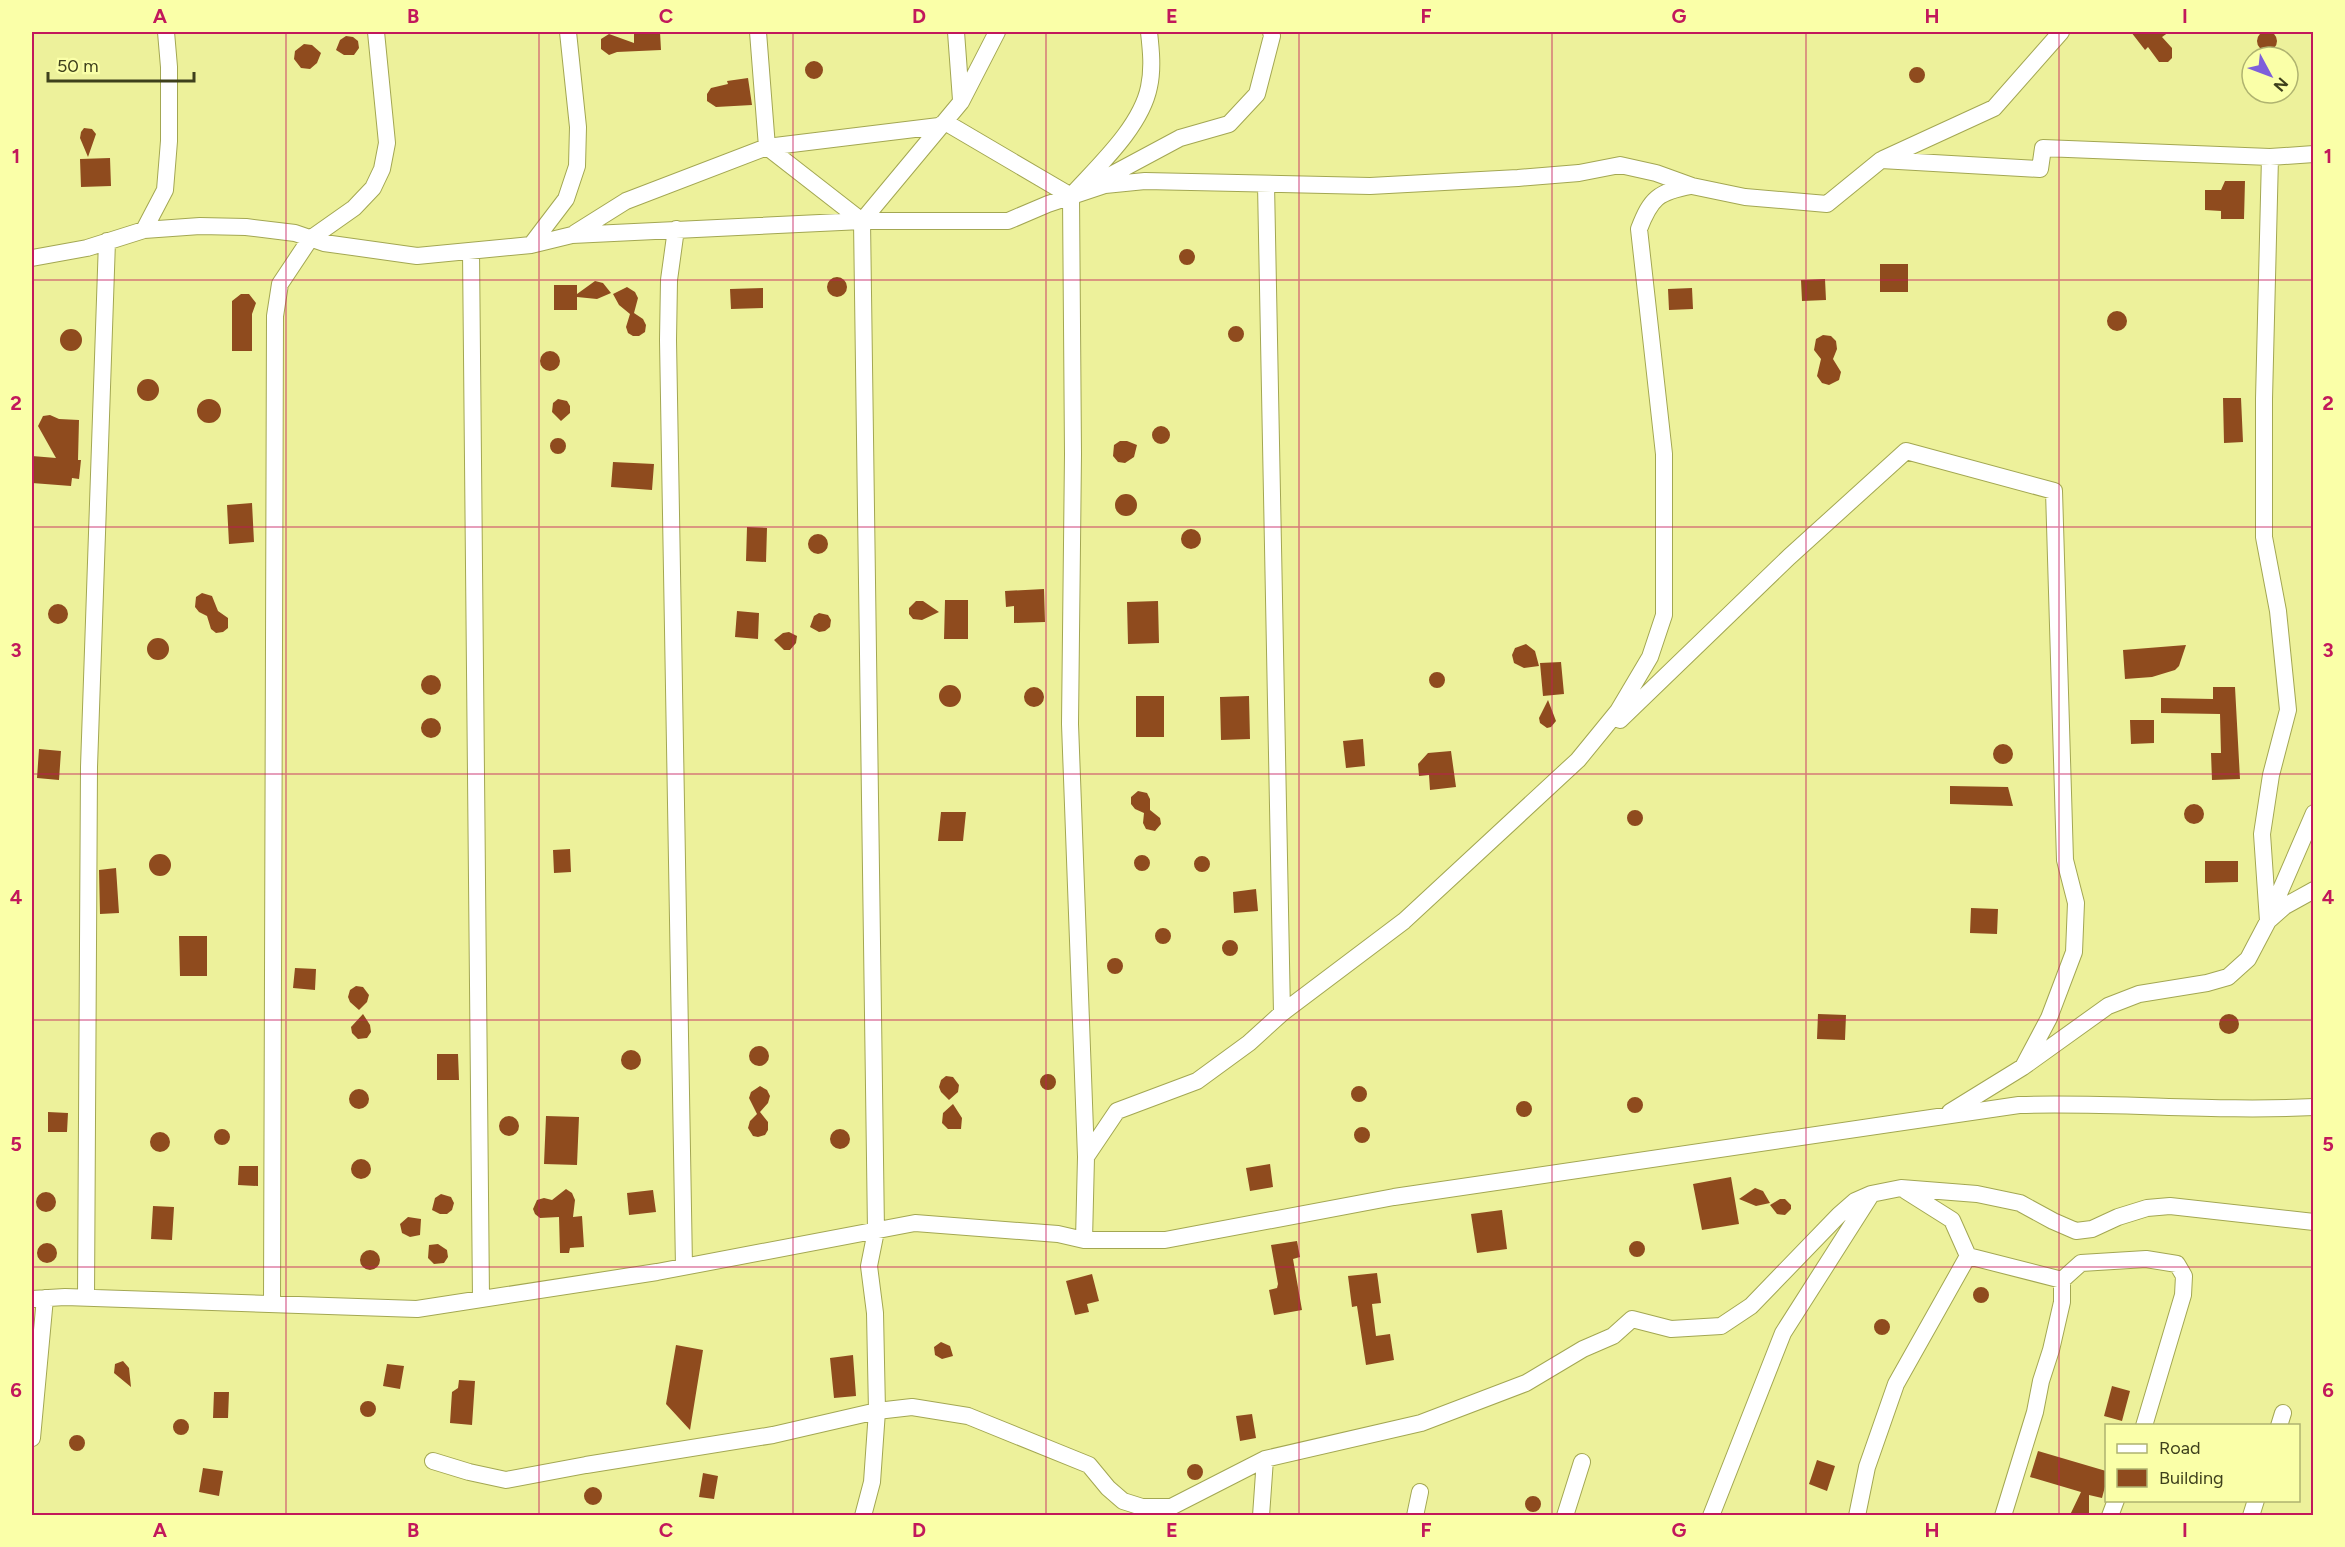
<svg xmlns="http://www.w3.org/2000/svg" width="2345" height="1547" font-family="Figtree,sans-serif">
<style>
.building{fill:#8f4b1e}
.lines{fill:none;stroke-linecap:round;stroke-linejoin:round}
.street-casing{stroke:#a3a752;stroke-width:18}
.street{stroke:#fff;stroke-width:16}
.grid{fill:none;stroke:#c2185b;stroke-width:1.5;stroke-opacity:0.55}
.neatline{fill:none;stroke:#c2185b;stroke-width:2}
.grid-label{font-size:20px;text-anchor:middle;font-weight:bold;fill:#c2185b}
</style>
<rect width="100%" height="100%" fill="#edf19b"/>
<path class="building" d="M2257 41a10 10 0 1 1 20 0a10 10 0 1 1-20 0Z
M634,32h26l1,18 -44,2 -8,3 -8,-6v-10l8,-5 25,9z
M2131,32h38l-7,5 10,11v10l-4,4h-9l-11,-15 -3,3z
M346,36l7,1 5,4 1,7 -5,7h-10l-8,-5 4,-10z
M304,44l8,1 9,8 -4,10 -7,6 -9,-1 -7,-9 1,-8z
M805 70a9 9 0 1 1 18 0a9 9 0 1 1-18 0Z
M1909 75a8 8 0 1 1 16 0a8 8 0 1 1-16 0Z
M748,78l4,27 -36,2 -9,-6v-7l4,-6 17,-4 -1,-3z
M84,128l8,1 4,5 -8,23 -8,-19 1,-6z
M110,158l1,28 -30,1 -1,-28z
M2225,181h20l-1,38h-23v-8l-16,-1v-20h16z
M1179 257a8 8 0 1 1 16 0a8 8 0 1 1-16 0Z
M1880,264h28v28h-28z
M827 287a10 10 0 1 1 20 0a10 10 0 1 1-20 0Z
M1825,279l1,21 -24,1 -1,-21z
M595,281l8,2 8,10 -14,6 -20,-2v13h-23v-25h23v9z
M627,287l8,5 3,6 -4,15 9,6 3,6 -1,7 -6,4h-6l-5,-3 -2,-6 4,-13 -11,-9 -6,-11z
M763,288v20l-32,1 -1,-20z
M1692,288l1,21 -24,1 -1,-21z
M241,294h8l7,9 -4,11v37h-20v-50z
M2107 321a10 10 0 1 1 20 0a10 10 0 1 1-20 0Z
M1228 334a8 8 0 1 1 16 0a8 8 0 1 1-16 0Z
M60 340a11 11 0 1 1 22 0a11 11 0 1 1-22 0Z
M1823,335l8,1 5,5 1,8 -4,10 8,13 -2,8 -10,5 -7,-2 -5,-7 4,-17 -7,-9 2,-11z
M540 361a10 10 0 1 1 20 0a10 10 0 1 1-20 0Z
M137 390a11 11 0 1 1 22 0a11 11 0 1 1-22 0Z
M2223,398h18l2,44 -19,1z
M558,399l9,2 3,5v7l-9,8 -9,-9 1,-9z
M197 411a12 12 0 1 1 24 0a12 12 0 1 1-24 0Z
M50,415l9,4 20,1 -1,40h3l-2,19 -7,-1 -1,8 -39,-3v-27l24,2 -18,-32 5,-10z
M1152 435a9 9 0 1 1 18 0a9 9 0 1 1-18 0Z
M550 446a8 8 0 1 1 16 0a8 8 0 1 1-16 0Z
M1120,441h7l10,4 -3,12 -9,6 -7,-1 -5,-6 1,-11z
M613,462l41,2 -2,26 -41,-3z
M1115 505a11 11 0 1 1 22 0a11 11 0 1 1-22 0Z
M252,503l2,39 -25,2 -2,-39z
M747,527l20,1 -1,34 -20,-1z
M1181 539a10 10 0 1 1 20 0a10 10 0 1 1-20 0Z
M808 544a10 10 0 1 1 20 0a10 10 0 1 1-20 0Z
M1044,589l1,33 -31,1v-17l-8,1 -1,-16z
M202,593l10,3 6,15 10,7v10l-5,4 -7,1 -5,-4 -4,-13 -8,-4 -4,-5 1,-10z
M945,600h23v39h-24z
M916,601h7l16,11 -17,8 -9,-1 -4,-5v-6z
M1158,601l1,42 -31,1 -1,-42z
M48 614a10 10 0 1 1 20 0a10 10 0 1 1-20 0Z
M737,611l22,2 -1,26 -23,-2z
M819,613l9,2 3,5 -1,7 -5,4 -6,1 -9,-5 4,-11z
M789,632l8,4 -1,7 -6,7h-6l-10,-10 9,-7z
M147 649a11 11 0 1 1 22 0a11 11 0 1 1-22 0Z
M1526,644l9,7 4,15 -15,2 -10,-5 -2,-8 3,-7z
M2186,645l-7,21 -4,4 -23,7 -27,2 -2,-29z
M1561,662l3,32 -21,2 -3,-33z
M1429 680a8 8 0 1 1 16 0a8 8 0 1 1-16 0Z
M421 685a10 10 0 1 1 20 0a10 10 0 1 1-20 0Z
M939 696a11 11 0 1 1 22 0a11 11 0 1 1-22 0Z
M1024 697a10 10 0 1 1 20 0a10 10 0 1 1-20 0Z
M2213,687h22l5,92 -28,1 -1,-27h10l-1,-39 -59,-1v-15l52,1z
M1136,696h28v41h-28z
M1249,696l1,43 -29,1 -1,-43z
M1548,700l8,21 -5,6 -4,1 -7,-5 -1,-5z
M421 728a10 10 0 1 1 20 0a10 10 0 1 1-20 0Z
M2130,720h24v23l-23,1z
M1363,739l2,27 -19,2 -3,-27z
M1993 754a10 10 0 1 1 20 0a10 10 0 1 1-20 0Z
M39,749l22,2 -2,29 -22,-2z
M1451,751l5,36 -26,3 -1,-15 -10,1 -1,-12 10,-11z
M1950,786l58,1 5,19 -63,-2z
M1138,791l9,2 3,6v11l10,8 1,6 -6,7 -9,-2 -3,-6 1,-10 -9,-4 -4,-5v-7z
M2184 814a10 10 0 1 1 20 0a10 10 0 1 1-20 0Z
M1627 818a8 8 0 1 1 16 0a8 8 0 1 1-16 0Z
M941,812h25l-3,29h-25z
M570,849l1,23 -17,1 -1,-23z
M149 865a11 11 0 1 1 22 0a11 11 0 1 1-22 0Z
M1134 863a8 8 0 1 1 16 0a8 8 0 1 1-16 0Z
M1194 864a8 8 0 1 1 16 0a8 8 0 1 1-16 0Z
M2205,861h33v21l-33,1z
M116,868l3,45 -19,1 -1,-44z
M1256,889l2,22 -24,2 -1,-21z
M1971,908l27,1 -1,25 -27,-1z
M1155 936a8 8 0 1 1 16 0a8 8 0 1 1-16 0Z
M179,936h28v40h-27z
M1222 948a8 8 0 1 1 16 0a8 8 0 1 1-16 0Z
M1107 966a8 8 0 1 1 16 0a8 8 0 1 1-16 0Z
M295,968l21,1 -1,21 -22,-2z
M356,986l7,1 6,8 -2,7 -8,8 -9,-8 -2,-5 2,-7z
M363,1014l7,11 1,7 -4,6 -9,1 -6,-6 -1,-6z
M1818,1014l28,1 -1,25 -28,-1z
M2219 1024a10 10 0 1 1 20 0a10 10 0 1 1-20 0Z
M749 1056a10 10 0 1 1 20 0a10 10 0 1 1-20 0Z
M621 1060a10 10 0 1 1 20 0a10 10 0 1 1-20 0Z
M437,1054h21l1,26h-22z
M1040 1082a8 8 0 1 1 16 0a8 8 0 1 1-16 0Z
M946,1076l7,1 6,8 -1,7 -9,8 -8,-8 -2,-5 2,-7z
M1351 1094a8 8 0 1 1 16 0a8 8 0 1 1-16 0Z
M760,1086l7,4 3,6 -2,7 -8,9 8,10v8l-3,5 -7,2 -5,-1 -5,-8 2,-7 7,-7 -8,-16 2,-6z
M349 1099a10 10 0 1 1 20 0a10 10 0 1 1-20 0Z
M1627 1105a8 8 0 1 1 16 0a8 8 0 1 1-16 0Z
M1516 1109a8 8 0 1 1 16 0a8 8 0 1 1-16 0Z
M953,1104l9,14 -1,11h-13l-6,-6 1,-10z
M48,1112l20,1 -1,19h-19z
M499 1126a10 10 0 1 1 20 0a10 10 0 1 1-20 0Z
M546,1116l33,1 -2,48 -33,-1z
M1354 1135a8 8 0 1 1 16 0a8 8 0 1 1-16 0Z
M830 1139a10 10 0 1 1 20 0a10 10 0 1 1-20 0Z
M214 1137a8 8 0 1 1 16 0a8 8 0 1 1-16 0Z
M150 1142a10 10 0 1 1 20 0a10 10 0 1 1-20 0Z
M351 1169a10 10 0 1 1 20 0a10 10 0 1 1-20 0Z
M1270,1164l3,23 -23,4 -4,-23z
M239,1166h19v20l-20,-1z
M1731,1177l8,47 -37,6 -9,-46z
M1755,1188l8,3 7,12 -14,3 -17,-7z
M566,1189l6,4 3,7 -2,17 9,-1 2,31 -14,1 -1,5h-9l-1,-36 -19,1 -5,-4 -2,-5 4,-9 7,-2 8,2z
M653,1190l3,22 -27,3 -2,-22z
M36 1202a10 10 0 1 1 20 0a10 10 0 1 1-20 0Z
M441,1194l10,3 3,6 -2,7 -5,4h-7l-8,-4 3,-12z
M1780,1199h5l6,6v4l-6,6 -8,-1 -7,-9z
M153,1206l21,1 -2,33 -21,-1z
M1502,1210l5,39 -30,4 -6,-39z
M408,1217l13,2 -1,16 -10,2 -8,-4 -2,-9z
M1629 1249a8 8 0 1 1 16 0a8 8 0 1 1-16 0Z
M1297,1241l3,16 -7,2 9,51 -28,5 -5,-25 8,-2 1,-4 -7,-39z
M37 1253a10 10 0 1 1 20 0a10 10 0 1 1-20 0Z
M438,1244l9,6 1,7 -4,6 -10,1 -6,-6 1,-13z
M360 1260a10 10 0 1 1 20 0a10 10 0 1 1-20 0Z
M1377,1273l4,30 -9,1 4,32 14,-2 4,26 -28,5 -9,-59 -5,1 -4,-31z
M1092,1274l7,27 -12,3 2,8 -14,3 -9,-34z
M1973 1295a8 8 0 1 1 16 0a8 8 0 1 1-16 0Z
M1874 1327a8 8 0 1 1 16 0a8 8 0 1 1-16 0Z
M941,1342l9,4 3,10 -11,3 -7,-4 -1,-8z
M676,1345l27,5 -13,80 -24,-26z
M853,1355l3,41 -22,2 -4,-40z
M123,1361l6,7 2,19 -17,-14 1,-9z
M387,1364l17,2 -4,23 -17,-3z
M459,1380l16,1 -3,44 -22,-2 2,-31 6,-4z
M2112,1386l18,5 -8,30 -18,-5z
M214,1392h15l-1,26h-15z
M360 1409a8 8 0 1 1 16 0a8 8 0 1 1-16 0Z
M1252,1414l4,24 -16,3 -4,-25z
M173 1427a8 8 0 1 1 16 0a8 8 0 1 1-16 0Z
M69 1443a8 8 0 1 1 16 0a8 8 0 1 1-16 0Z
M2038,1451l68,20v12l-4,15 -13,-3v20h-19l11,-23 -51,-15z
M1817,1460l18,6 -8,25 -18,-7z
M1187 1472a8 8 0 1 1 16 0a8 8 0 1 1-16 0Z
M203,1468l20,3 -4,25 -20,-4z
M703,1473l15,3 -4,23 -15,-2z
M584 1496a9 9 0 1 1 18 0a9 9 0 1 1-18 0Z
M1525 1504a8 8 0 1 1 16 0a8 8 0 1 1-16 0Z"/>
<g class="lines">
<g class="street-casing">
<path id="street" d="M758,32l9,115 95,74
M956,32l5,68
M945,122l126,74
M1883,159l111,-51 67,-76
M1096,183l84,-45 49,-14 28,-30 15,-58 -1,-4
M1266,184l16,829
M676,229l-7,51 -1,60 16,927
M144,230l21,-40 4,-49v-74l-3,-35
M575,233l51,-32 141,-54 172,-21 6,-4
M531,245l35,-46 11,-33 1,-39 -10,-95
M471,251l10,1048
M32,258l55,-10 57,-18 56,-4 46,1 49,6 29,10 93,13 114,-11 41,-10 290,-14h146l40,-17 57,-19 40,-4 225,5 148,-8 61,-5 41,-8 36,8 36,13 53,11 82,7 54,-44 159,9 3,-21 227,9 44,-3
M1620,720l169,-163 117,-106 148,40 11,369 11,43 -2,49 -25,66 -26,49
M2269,917l45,-104
M2268,921l-6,-87 9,-59 17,-65 -10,-99 -14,-74v-138l6,-242
M1950,1112l73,-45 85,-61 31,-12 68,-11 21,-6 20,-18 20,-38 17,-15 29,-16
M1086,1157l31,-46 80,-30 52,-38 33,-30 122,-92 174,-161 40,-49 32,-54 14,-42v-161l-25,-225c12,-31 19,-37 52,-43
M1906,1191l46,29 16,36 94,24 19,-17 65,-4 31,5 7,12 -1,19 -39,131
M1084,1240l2,-83 -16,-433 3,-270 -2,-258c27,-30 70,-69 78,-109 4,-18 2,-37 0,-55
M86,1298l3,-531 18,-526
M32,1299l33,-2 352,12 240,-37 258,-49 143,11 26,6h81l229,-43 625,-92c99,-3 196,7 295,2
M272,1304l3,-988 5,-32 30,-45 44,-31 19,-20 9,-19 5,-26 -11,-111
M2279,1426l4,-13
M32,1438l13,-140
M433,1461l36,11 37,8 80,-15 187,-30 104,-24 35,-4 56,9 121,49 19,23 15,13 19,6h29l94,-48 156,-36 105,-40 57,-34 30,-13 19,-17 39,10 50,-3 30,-20 88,-91 16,-14 16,-7 30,-6 76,6 43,9 33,18 23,10 16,-2 26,-12 29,-9 23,-2 144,16
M863,1516l9,-34 5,-71 -2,-98 -6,-47 7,-35 -14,-1010 99,-119 36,-70
M1261,1516l4,-57
M1415,1516l5,-24
M1565,1516l17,-54
M1711,1516l72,-183 88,-138
M1857,1516l10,-49 29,-83 72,-128
M2003,1516l32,-104 6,-31 10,-31 11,-48v-22
M2110,1516l6,-16
M2251,1516l5,-16"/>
</g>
<use href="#street" class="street"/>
</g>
<path class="grid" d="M286,32v1484M539,32v1484M793,32v1484M1046,32v1484M1299,32v1484M1552,32v1484M1806,32v1484M2059,32v1484M32,280h2282M32,527h2282M32,774h2282M32,1020h2282M32,1267h2282"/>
<rect width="2345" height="1547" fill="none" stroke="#faffa8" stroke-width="66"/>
<rect x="2105" y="1424" width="195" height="78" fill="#faffa8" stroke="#afb370" stroke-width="1.5"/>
<rect x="2117" y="1444" width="30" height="9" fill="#ffffff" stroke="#afb370" stroke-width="1.5"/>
<text x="2159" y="1454" font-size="18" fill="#3e401c">Road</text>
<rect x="2117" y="1469" width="30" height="18" fill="#8f4b1e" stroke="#afb370" stroke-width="1.5"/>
<text x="2159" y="1484" font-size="18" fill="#3e401c">Building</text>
<g transform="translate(2270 75) rotate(131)"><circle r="28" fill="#faffa8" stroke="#afb370" stroke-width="1.5"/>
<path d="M0-4.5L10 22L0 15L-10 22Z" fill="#7d5fda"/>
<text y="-9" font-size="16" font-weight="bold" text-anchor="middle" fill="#3e401c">N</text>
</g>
<path d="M48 72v9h146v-9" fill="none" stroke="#3e401c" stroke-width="3"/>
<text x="57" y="72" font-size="18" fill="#3e401c" stroke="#faffa8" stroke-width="4.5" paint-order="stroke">50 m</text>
<rect x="33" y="33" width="2279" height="1481" class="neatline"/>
<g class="grid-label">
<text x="160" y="23">A</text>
<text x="413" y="23">B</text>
<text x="666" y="23">C</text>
<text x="919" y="23">D</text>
<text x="1172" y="23">E</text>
<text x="1426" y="23">F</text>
<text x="1679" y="23">G</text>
<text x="1932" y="23">H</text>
<text x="2185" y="23">I</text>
<text x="16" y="163">1</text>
<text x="2328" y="163">1</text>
<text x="16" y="410">2</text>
<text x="2328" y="410">2</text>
<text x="16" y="657">3</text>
<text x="2328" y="657">3</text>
<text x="16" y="904">4</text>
<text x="2328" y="904">4</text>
<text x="16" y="1151">5</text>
<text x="2328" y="1151">5</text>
<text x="16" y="1397">6</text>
<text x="2328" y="1397">6</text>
<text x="160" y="1537">A</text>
<text x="413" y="1537">B</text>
<text x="666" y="1537">C</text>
<text x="919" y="1537">D</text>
<text x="1172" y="1537">E</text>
<text x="1426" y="1537">F</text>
<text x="1679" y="1537">G</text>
<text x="1932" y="1537">H</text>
<text x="2185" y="1537">I</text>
</g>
</svg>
